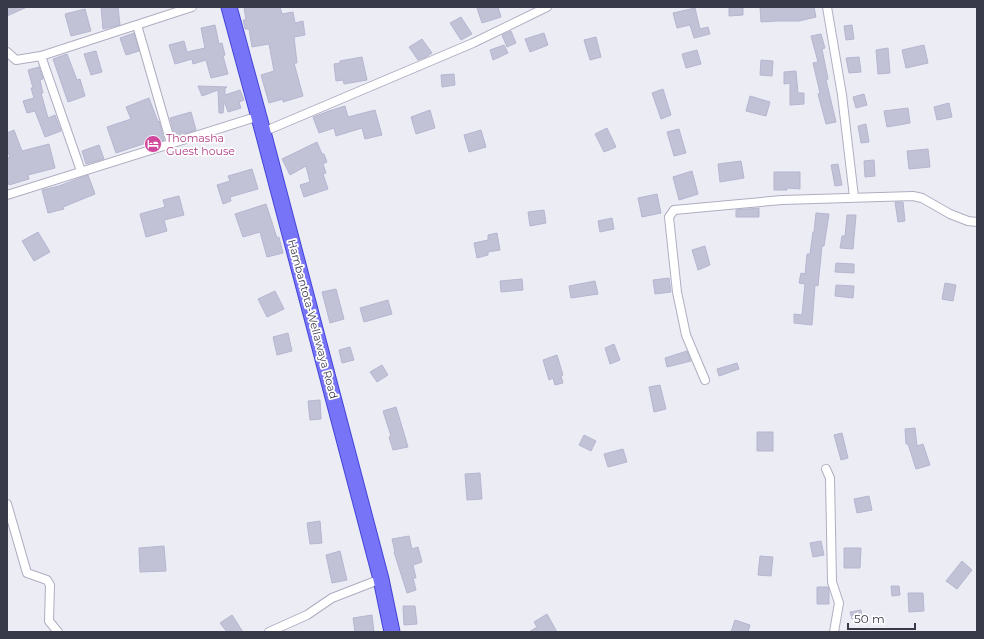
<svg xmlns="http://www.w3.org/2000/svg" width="984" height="639" font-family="Montserrat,sans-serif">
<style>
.building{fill:#c1c2d6;stroke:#b5b6d1}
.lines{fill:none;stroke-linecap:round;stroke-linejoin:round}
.street-casing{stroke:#afaec1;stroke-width:10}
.highway-casing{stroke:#4344d8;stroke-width:17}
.street{stroke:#fff;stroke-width:8}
.highway{stroke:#7874f8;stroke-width:15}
.labels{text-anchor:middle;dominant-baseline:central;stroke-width:3.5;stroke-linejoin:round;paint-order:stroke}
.hotel-label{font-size:11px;fill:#b23c85;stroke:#fff;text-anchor:start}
.street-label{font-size:11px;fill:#393a49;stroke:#fff}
</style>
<rect width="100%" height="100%" fill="#ececf5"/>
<path class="building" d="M7,7h20l-20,9z
M101,7h17l2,18 -17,4z
M244,7h36l2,7 11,-2 2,11 8,-2 2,14 -11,2 3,26h-3l9,33 -20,6v-3l-14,4 -8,-28 13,-4 -5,-27 -17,3 -3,-18h-4l-2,-9h3z
M481,7h17l3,10 -19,6 -5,-15z
M729,7h14v8l-14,1z
M760,7h54l2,10 -17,4h-21l-17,1z
M695,8l5,21 8,-2 2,7 -16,4 -4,-13 -13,3 -4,-15z
M85,9l6,22 -20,5 -6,-22z
M461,17l11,17 -11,6 -11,-17z
M215,25l4,19 3,-1 3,12 -2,1 5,18 -17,4 -5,-18 -13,4 -1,-5 -17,5 -6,-19 15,-4 3,11 18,-4 -4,-20z
M852,25l2,14 -8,1 -2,-14z
M511,31l5,12 -9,4 -5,-12z
M134,33l5,18 -13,4 -6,-17z
M544,33l4,12 -18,7 -5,-13z
M821,34l4,14 -3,1 6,30 -2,1 10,42 -10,2 -8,-30 2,-1 -7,-30 5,-1 -7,-26z
M596,37l5,20 -11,3 -6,-20z
M422,39l10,14 -6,4 -8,3 -9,-13z
M504,45l4,8 -15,7 -3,-10z
M924,45l4,18 -22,5 -4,-18z
M888,48l2,25 -12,1 -2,-24z
M697,50l4,14 -15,4 -4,-14z
M96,51l6,21 -11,3 -7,-21z
M67,54l10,26 3,-1 5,17 -17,6 -15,-43z
M362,57l5,23 -23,4 -1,-4 -7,1 -2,-17 6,-1v-2z
M859,57l2,15 -12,1 -3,-15z
M761,60l12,1 -1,15 -12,-1z
M39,67l4,12 -3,1 3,13h-2l7,25 7,-3 6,16 -16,6 -10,-26 -8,2 -4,-12 11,-3 -3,-10h2l-5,-18z
M796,71l2,22h6v11l-14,1v-22l-6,1v-12z
M454,74l1,11 -13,2 -1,-12z
M198,86l29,1 -2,1v7l15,-5 4,10 -5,2 2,6 -13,4 -3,-9h-1l-1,10h-4l-1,-23 -16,6z
M663,89l8,26 -10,4 -9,-26z
M864,94l3,11 -11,3 -3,-11z
M750,96l20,6 -4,14 -20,-5z
M149,98l9,24 1,-1 5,19 -18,6v-3l-30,10 -9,-26 24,-8 -5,-12z
M949,103l3,14 -15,3 -3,-13z
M345,106l3,11 27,-7 7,25 -17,4 -3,-11 -26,8 -2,-8 -15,5 -6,-16 16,-6z
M908,108l2,15 -23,4 -3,-16z
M430,110l5,18 -19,6 -5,-17z
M191,112l5,18 -21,7 -5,-19z
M866,124l3,18 -8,1 -3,-17z
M607,128l9,19 -12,5 -9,-18z
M679,129l7,24 -12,3 -7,-24z
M14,130l8,21 27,-7 6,24 -27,7 1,4 -20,6 -2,-6v-21l3,-1 -3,-7v-17z
M481,130l5,17 -17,5 -5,-17z
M317,142l5,12h2l3,8 -4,2 3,9 -3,1 5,15 -24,8 -4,-12 10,-3 -4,-16 -16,9 -8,-16z
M99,145l5,14 -18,5 -4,-13z
M928,149l2,18 -21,2 -2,-18z
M874,160l1,16 -10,1 -1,-16z
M741,161l3,17 -24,4 -2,-18z
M838,164l4,21 -7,1 -4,-21z
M252,169l6,20 -28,8 1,4 -8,3 -6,-19 13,-4 -2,-5z
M692,171l6,23 -19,6 -6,-23z
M774,172h26v17l-13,-1v2h-13z
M88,175l7,19 -32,13 1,2 -16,4 -6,-23 17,-4z
M657,194l4,19 -19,4 -4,-19z
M179,196l5,19 -20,5 3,11 -21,6 -6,-23 25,-7 -2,-7z
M895,202h8l2,19 -7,1z
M266,204l11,34 2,-1 4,16 -16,4 -7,-25 -17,5 -8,-23z
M759,208v9h-23v-7z
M544,210l2,13 -16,3 -2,-14z
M816,213l13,1 -5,32h-2l-4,40 -3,-1 -3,40 -18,-2v-9l8,1 3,-31 -6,-1 2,-10 4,1 2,-20h3l3,-22h1z
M847,215h9l-3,34 -13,-1 2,-12h3z
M612,218l2,11 -14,3 -2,-11z
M38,232l12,20 -16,9 -12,-20z
M497,233l3,17 -12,2v3l-11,3 -3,-15 14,-3v-5z
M705,246l5,19 -12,5 -6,-20z
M836,263l18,1v9l-19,-1z
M669,278l2,14 -16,2 -2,-14z
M522,279l1,11 -22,2 -1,-11z
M595,281l3,13 -27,4 -2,-12z
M945,283l11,2 -3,16 -11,-2z
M836,285l18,1 -1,12 -18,-2z
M336,289l8,30 -14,4 -8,-31z
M275,291l9,18 -17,8 -9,-18z
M388,300l4,14 -28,8 -4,-14z
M288,333l4,18 -15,4 -4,-18z
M614,344l6,16 -10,4 -5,-16z
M350,347l4,13 -12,3 -3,-13z
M687,351l4,10 -24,6 -2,-9z
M557,355l6,20 -2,1 2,7 -8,2 -2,-7 -4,2 -6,-20z
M737,363l2,6 -20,7 -2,-7z
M382,365l6,10 -11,7 -7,-10z
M660,385l6,24 -12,3 -5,-25z
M320,400l1,19 -11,1 -2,-19z
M396,407l7,23 5,17 -15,3 -4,-13 2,-1 -8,-25z
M915,428l2,18 6,-2 7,21 -14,4 -8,-25h-2l-1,-15z
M757,432h16v19h-16z
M842,433l6,25 -7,2 -7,-25z
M584,435l12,6 -5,10 -12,-6z
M623,449l4,13 -19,5 -4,-13z
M480,473l2,26 -15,1 -2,-26z
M869,496l3,14 -15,3 -3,-14z
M320,521l2,22 -12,1 -3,-21z
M409,536l3,13 6,-2 4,15 -9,3 3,13h-3l3,12 -9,3 -13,-41h1l-3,-13z
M821,541l3,14 -11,2 -3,-14z
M164,546l2,25 -26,1 -1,-24z
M844,548h17l-1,20h-16z
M340,551l7,29 -15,3 -6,-28z
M760,556l13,1 -2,19 -13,-1z
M962,561l10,9 -15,19 -11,-8z
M891,586h8l1,9 -8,1z
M817,587h11l1,3v14h-12z
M908,593h15l1,18 -15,1z
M403,606h12l2,18 -13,1z
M861,610l1,7 -10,2 -2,-7z
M547,614l10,18h-28l8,-5 -3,-5z
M232,615l11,17h-16l-7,-9z
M372,615l2,17h-19l-2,-14z
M735,620l15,5 -2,7h-17z"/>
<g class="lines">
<g class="street-casing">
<path id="street" d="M827,7l15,88 12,102
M137,25l34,118
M7,52l9,8 25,-4 151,-49
M41,56l40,115
M263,132l210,-89 74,-36
M7,195l252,-79
M705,380l-19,-45 -9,-43 -8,-75 5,-7 108,-10 131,-4 9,2 28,16 18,7 9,1
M826,469l4,9 2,104 7,21 -5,29
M7,504l20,69 20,7 3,5 -1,36 9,11
M269,632l38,-17 25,-17 49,-19"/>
</g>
<g class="highway-casing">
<path id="highway" d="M229,7l34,125 118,447 11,53"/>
</g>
<use href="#street" class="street"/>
<use href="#highway" class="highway"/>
</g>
<defs>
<g id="hotel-disc" transform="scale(0.9)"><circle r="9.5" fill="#d1479c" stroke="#fff"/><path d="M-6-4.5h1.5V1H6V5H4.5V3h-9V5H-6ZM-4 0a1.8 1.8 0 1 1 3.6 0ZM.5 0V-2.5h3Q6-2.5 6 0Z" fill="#fff"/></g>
</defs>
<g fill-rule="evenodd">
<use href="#hotel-disc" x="153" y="144"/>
</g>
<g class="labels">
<g class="hotel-label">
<text x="166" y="138">Thomasha<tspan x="166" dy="13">Guest house</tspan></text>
</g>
<g class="street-label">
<text transform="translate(313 319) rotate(75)">Hambantota-Wellawaya Road</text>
</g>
</g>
<rect width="984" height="639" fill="none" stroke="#393a49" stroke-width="16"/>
<path d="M848 623v6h67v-6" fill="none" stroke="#393a49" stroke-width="2"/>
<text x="854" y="623" font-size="12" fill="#393a49" stroke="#ffffff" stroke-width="3" paint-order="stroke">50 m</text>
</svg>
